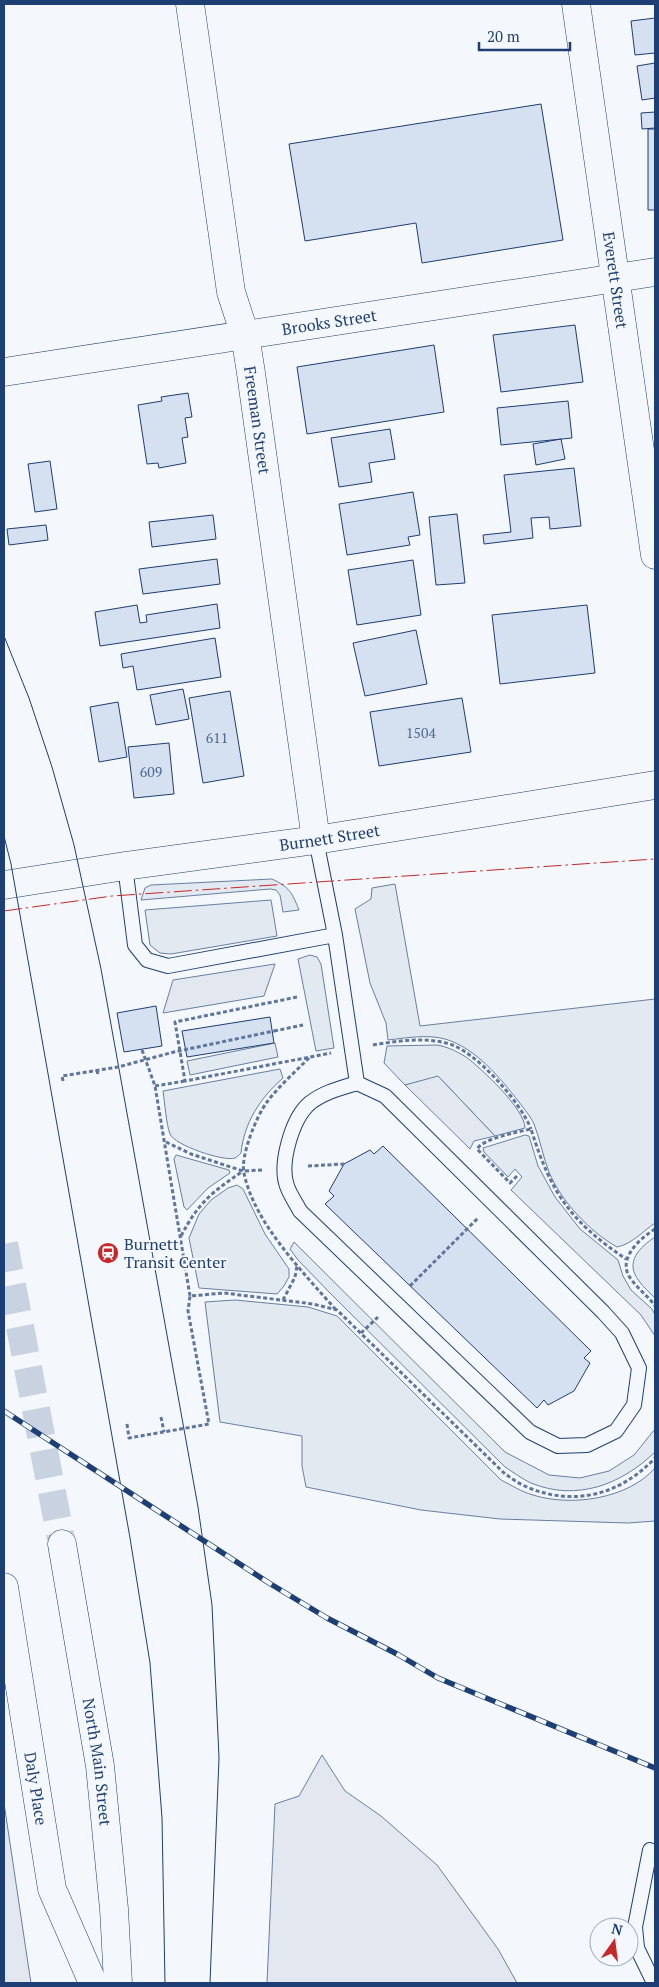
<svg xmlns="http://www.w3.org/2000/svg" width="659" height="1987" font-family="'PT Serif',serif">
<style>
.green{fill:#e3e9f0;stroke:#687fa3}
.parking{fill:#e3e8f0;stroke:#687fa3}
.building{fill:#d5e0f0;stroke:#1d3f73}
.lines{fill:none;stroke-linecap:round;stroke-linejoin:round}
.secondary-tunnel{stroke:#c9d2e0;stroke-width:28;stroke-dasharray:28 14;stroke-linecap:butt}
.service-casing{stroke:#1d3f73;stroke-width:16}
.minor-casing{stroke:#1d3f73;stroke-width:29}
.tertiary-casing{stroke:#1d3f73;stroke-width:29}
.secondary-casing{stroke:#1d3f73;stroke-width:29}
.path{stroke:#5e769c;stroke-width:3;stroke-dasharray:4 2.5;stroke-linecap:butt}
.service{stroke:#f4f7fb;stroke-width:14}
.minor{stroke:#f4f7fb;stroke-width:28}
.tertiary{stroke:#f4f7fb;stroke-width:28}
.secondary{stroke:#f4f7fb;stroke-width:28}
.tram{stroke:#1d3f73;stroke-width:1}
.rail-casing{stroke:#1d3f73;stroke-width:5.5}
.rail{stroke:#f4f7fb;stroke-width:4;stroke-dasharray:11;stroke-linecap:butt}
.path-bridge{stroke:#5e769c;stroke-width:3;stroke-dasharray:4 2.5;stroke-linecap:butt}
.power{stroke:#c62828;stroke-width:1;stroke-dasharray:18 4 2.5 4;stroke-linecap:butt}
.labels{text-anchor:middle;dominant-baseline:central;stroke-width:4;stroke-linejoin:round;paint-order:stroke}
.number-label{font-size:14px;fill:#4b6792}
.street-label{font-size:16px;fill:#1d3f73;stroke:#f4f7fb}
.poi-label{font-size:16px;fill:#1d3f73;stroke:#f4f7fb;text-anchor:start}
</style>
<rect width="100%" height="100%" fill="#f4f7fb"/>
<path class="green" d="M272,879c17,8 20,13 27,31l-16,2 -3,-17 -4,-5 -6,-1 -129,11 4,-12 6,-3z
M395,884l25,142 235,-27v224c-13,9 -23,21 -38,24 -27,-15 -56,-46 -68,-75 -6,-15 -9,-33 -15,-48 -3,-7 -10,-15 -15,-22 -19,-24 -43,-54 -74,-63 -18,-5 -39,-1 -57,1l-2,-17 -16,-40 -15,-74 16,-10 1,-11z
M271,900l6,36 -106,18 -11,-1 -10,-8 -5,-35z
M310,955l7,2 4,7 13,84 -18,3 -18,-92z
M275,1043l3,14 -88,18 -3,-14z
M437,1045c11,2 19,6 29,12 15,11 59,52 59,71l-30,8 -56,-59 -34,8 -21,-22 3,-17z
M280,1069l3,9c-23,20 -39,45 -42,75 -2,2 -4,4 -6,5 -11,4 -61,-13 -65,-24 -4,-11 -5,-30 -7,-43z
M525,1135l4,1 9,30 17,31 25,32 38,31 5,16 8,14 21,19 3,6v21l-14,-21 -130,-125 11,-13 -7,-8 -7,8 -24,-25 -1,-4z
M176,1155l53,15 1,3 -22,15 -21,22 -3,-3 -10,-48z
M237,1185l6,4 22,45 24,35v8l-5,9 -7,8 -78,-6 -10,-50 10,-24 12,-14 17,-12z
M655,1237v61c-5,-5 -12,-11 -16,-17 -15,-19 1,-34 16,-44z
M294,1242l211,210 44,23 31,3 29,-7 25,-16 21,-26v23c-33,32 -78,50 -124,31 -9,-4 -18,-11 -26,-16l-176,-175 -31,-32 -8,-11z
M235,1300l73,7 29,9 164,164c10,5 21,12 32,15 38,12 95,4 122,-27v53l-27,2 -128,-4 -79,-9 -115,-23 -4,-21v-30l-82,-14 -15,-120z"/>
<path class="parking" d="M275,964l-11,32 -101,17 10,-33z
M438,1076l57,60 -21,5 -4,8 -65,-64z
M322,1755l23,36 36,25 56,49 61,84 19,34h-250l8,-179 24,-8z
M4,1803l23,154 4,26h-27z"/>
<path class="building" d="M655,18v35l-20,2 -4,-34z
M655,63v35l-13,2 -5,-34z
M541,104l22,136 -141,23 -6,-40 -111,18 -16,-97z
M655,112v16l-13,1 -1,-16z
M648,129h7v81h-7z
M575,325l8,57 -82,10 -8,-57z
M434,345l10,67 -137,22 -10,-67z
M188,393l4,24 -7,1 3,19 -6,1 4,25 -27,5 -1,-5 -11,1 -9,-59 24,-4 -1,-4z
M568,401l4,37 -71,7 -4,-37z
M390,429l5,30 -26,4 3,19 -33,5 -8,-49z
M561,439l4,20 -29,6 -3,-21z
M50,461l7,48 -22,3 -7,-48z
M574,468l7,58 -31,3 -1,-12 -18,1 2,20 -49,6 -1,-9 28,-3 -7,-57z
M413,492l7,43 -12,2 2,8 -63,10 -8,-51z
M457,514l8,69 -29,2 -7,-68z
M213,515l3,24 -64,8 -3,-25z
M46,525l2,15 -39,5 -2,-16z
M217,559l3,25 -77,10 -4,-25z
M413,560l8,55 -64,10 -9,-55z
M217,604l3,24 -120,18 -5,-34 42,-7 3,18 7,-1 -1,-7z
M587,605l8,68 -95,11 -8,-69z
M416,630l11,54 -62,12 -12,-53z
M215,638l6,39 -84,13 -4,-24 -10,2 -2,-14z
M183,689l6,30 -33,6 -6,-30z
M230,691l14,85 -41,7 -14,-85z
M462,698l9,54 -92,14 -9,-54z
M118,702l9,55 -28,5 -9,-55z
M169,743l5,51 -40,4 -6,-51z
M156,1006l6,40 -38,6 -7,-39z
M270,1017l4,26 -87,14 -5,-26z
M383,1146l208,205 -7,7 6,5 -16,28 -26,14 -4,-5 -7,8 -212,-204 9,-8 -5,-5 15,-27 26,-14 4,4z"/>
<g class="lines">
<path class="secondary-tunnel" d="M4,1244l58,300"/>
<g class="service-casing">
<path id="service" d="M316,840l19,95 22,148
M125,866l10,79 12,15 21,6 167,-31
M357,1083l28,13 218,216 19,21 17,35 -5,37 -18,26 -29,14 -29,1 -28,-14 -230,-221c-4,-8 -10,-16 -13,-25 -8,-22 5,-68 23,-83 14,-11 31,-15 47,-20z
M650,1850l-15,77 2,21 17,35"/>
</g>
<g class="minor-casing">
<g id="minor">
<path id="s1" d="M190,4l41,288 14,43 6,38 65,467"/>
<path id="s2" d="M576,4l79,551"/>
<path id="s3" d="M4,372l651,-100"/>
<path id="s4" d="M4,1587l48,302 41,94"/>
</g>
</g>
<g class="tertiary-casing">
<g id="tertiary">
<path id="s5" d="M4,885l121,-19 191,-26 339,-55"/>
</g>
</g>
<g class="secondary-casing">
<g id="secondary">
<path id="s6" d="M62,1544l38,222 14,143 4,74"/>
</g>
</g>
<path class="path" d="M297,997l-122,25 10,59 146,-28
M274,1031l29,-6
M373,1045c24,-4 50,-8 73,-2 29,6 75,60 85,86
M142,1050l13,36 35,210
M309,1058c-14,14 -30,28 -42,44 -10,13 -27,54 -23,71 10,50 59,99 92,137
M97,1070l1,5
M155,1086l30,-5
M166,1142l25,12 52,17 19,-1
M308,1166l36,-2
M517,1176l-7,7 -33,-34c7,-11 41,-17 54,-20 20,64 39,92 95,130
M655,1229c-16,10 -39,31 -24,50 7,10 17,17 24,27
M181,1236c18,-34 30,-43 62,-65
M410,1286l68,-68
M283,1300l12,-23 2,-11
M361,1333l17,-16
M161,1417l3,15
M127,1424l2,14 80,-14 -21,-113 2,-15 34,-3 89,11 24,6 167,163c7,5 15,11 23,14 47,20 93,8 128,-29"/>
<use href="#service" class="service"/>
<use href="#minor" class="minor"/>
<use href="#tertiary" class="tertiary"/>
<use href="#secondary" class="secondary"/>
<path class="tram" d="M4,636l25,62 23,69 22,78 27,124 97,538 14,98 7,153 -9,225
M4,836l7,28 119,674 20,125 12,155 3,165"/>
<g class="rail-casing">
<path id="rail" d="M4,1411l265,172 58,35 70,36 41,24 217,90"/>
</g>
<use href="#rail" class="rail"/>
<path class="path-bridge" d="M63,1081l-1,-5 56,-9 56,-15 100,-21"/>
<path class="power" d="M4,911l108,-15 543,-37"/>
</g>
<defs>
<g id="station-disc" transform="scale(1.125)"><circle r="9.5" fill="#c62828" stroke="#f4f7fb"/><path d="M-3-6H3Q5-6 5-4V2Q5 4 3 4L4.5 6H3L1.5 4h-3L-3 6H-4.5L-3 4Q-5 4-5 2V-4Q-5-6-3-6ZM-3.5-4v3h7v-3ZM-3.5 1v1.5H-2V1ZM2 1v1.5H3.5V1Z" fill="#fff"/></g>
</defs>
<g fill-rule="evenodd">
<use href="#station-disc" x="108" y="1253"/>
</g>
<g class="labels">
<g class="number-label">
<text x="421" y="732">1504</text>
<text x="217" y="737">611</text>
<text x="151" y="771">609</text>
</g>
<g class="street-label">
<text stroke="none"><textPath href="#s2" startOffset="279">Everett Street</textPath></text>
<text stroke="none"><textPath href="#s3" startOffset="329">Brooks Street</textPath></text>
<text stroke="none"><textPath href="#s1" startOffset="422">Freeman Street</textPath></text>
<text stroke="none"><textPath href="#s5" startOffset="329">Burnett Street</textPath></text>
<text stroke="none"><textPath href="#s6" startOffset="221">North Main Street</textPath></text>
<text stroke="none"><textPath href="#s4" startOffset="204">Daly Place</textPath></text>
</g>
<g class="poi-label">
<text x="124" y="1244">Burnett<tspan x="124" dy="18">Transit Center</tspan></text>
</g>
</g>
<rect width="659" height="1987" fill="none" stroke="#1d3f73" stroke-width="10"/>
<g transform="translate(614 1942) rotate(14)"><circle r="24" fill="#f4f7fb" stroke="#9eadc5"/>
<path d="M0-4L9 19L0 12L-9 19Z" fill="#c62828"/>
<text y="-8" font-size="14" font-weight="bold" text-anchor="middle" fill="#1d3f73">N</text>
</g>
<path d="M479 42v8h91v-8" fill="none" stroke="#1d3f73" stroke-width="2.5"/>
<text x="487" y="42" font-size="15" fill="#1d3f73" stroke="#f4f7fb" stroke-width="4" paint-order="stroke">20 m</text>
</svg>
